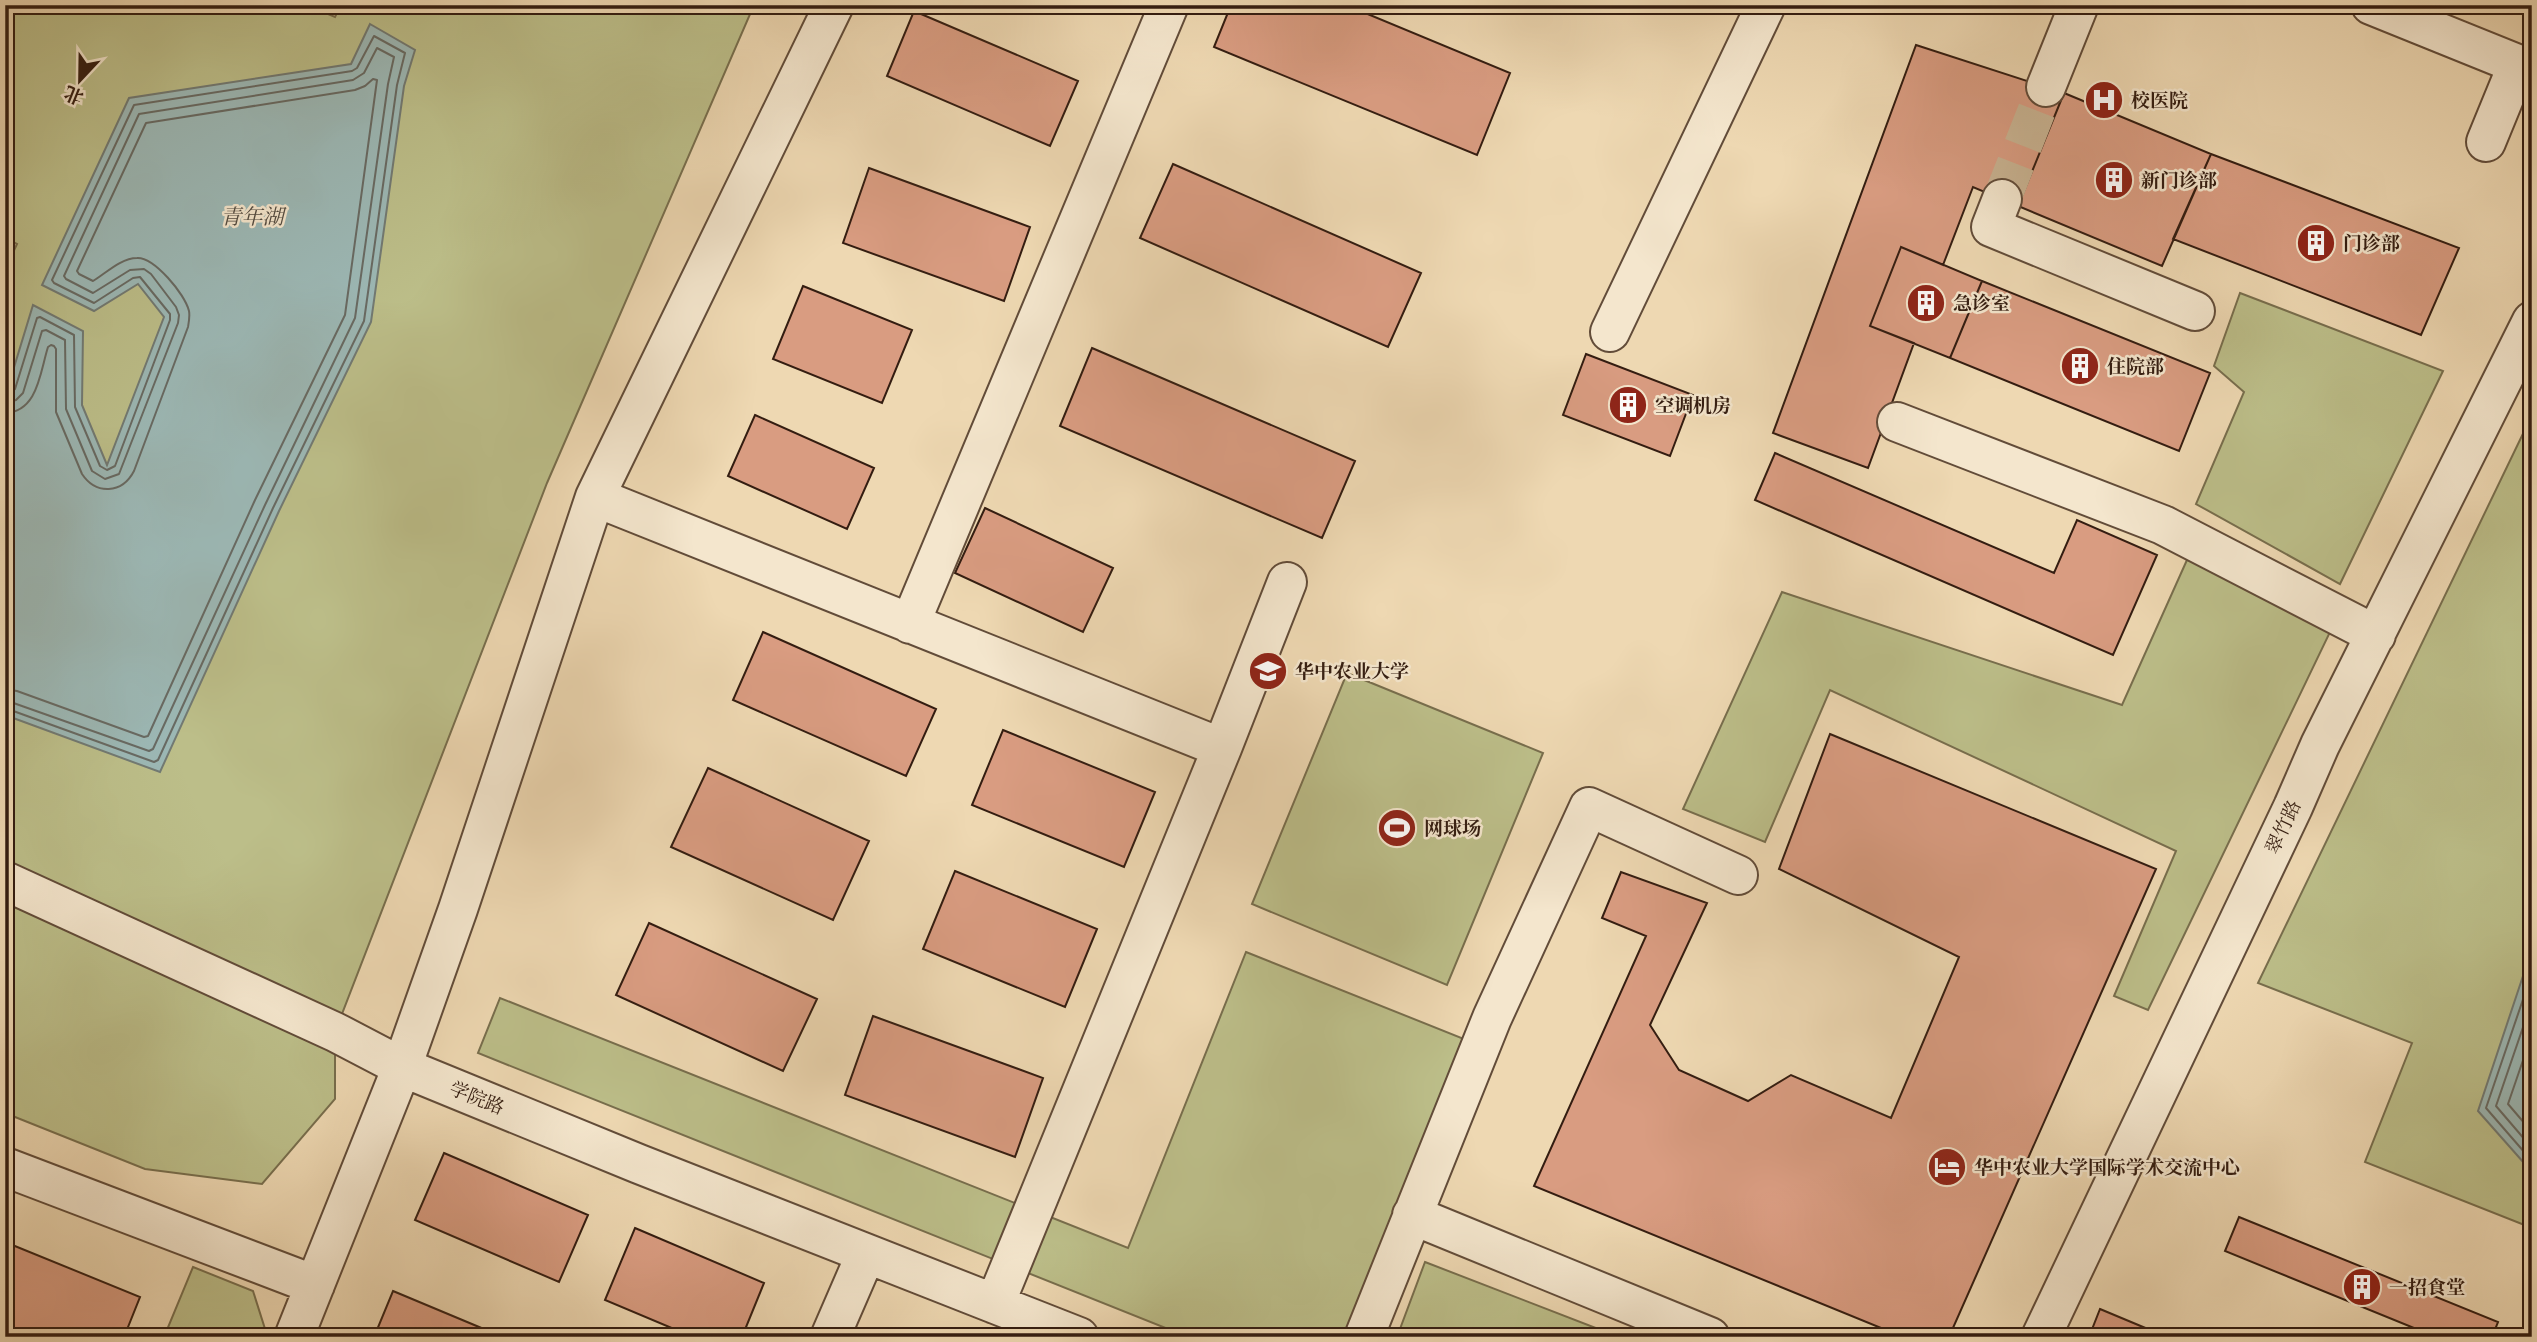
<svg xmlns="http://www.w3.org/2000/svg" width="2537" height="1342" font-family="'Libre Caslon Text','Noto Serif SC',serif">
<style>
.green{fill:#bcbe89;stroke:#786e4d;stroke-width:2}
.water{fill:#9cb8b5;stroke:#727a73;stroke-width:2}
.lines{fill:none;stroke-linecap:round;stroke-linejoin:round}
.shore{stroke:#686a63;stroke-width:2}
.building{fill:#d99c81;stroke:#341d11;stroke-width:2}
.minor-tunnel{stroke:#c9b392;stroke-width:38;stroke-dasharray:38 19;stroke-linecap:butt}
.minor-casing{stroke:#624c39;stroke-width:42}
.minor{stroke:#f4e6cd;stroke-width:38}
.labels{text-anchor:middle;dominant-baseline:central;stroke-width:5;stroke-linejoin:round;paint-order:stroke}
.poi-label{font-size:19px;font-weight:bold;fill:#341d11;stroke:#f4e6cd;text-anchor:start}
.street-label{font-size:19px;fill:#341d11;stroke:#f4e6cd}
.water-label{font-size:21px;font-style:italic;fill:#534c42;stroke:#f4e6cd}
</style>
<rect width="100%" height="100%" fill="#eed8b2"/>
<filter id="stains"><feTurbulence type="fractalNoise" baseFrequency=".00286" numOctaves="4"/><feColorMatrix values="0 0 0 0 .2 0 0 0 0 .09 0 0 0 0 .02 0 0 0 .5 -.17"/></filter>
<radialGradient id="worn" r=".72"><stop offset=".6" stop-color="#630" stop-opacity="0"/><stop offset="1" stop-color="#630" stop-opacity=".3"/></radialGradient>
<path class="green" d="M5,5h302l28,12 6,-12h204l20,8 4,-8h185l-207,478 -212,549v67l-73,85 -117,-15 -140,-56v-843l12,-26 -12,-6z
M2240,293l203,78 -103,213 -144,-80 48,-112 -30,-26z
M2532,415v813l-167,-66 47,-119 -154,-60z
M2191,551l140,79 -183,380 -34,-14 62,-145 -346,-161 -65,152 -82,-33 99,-217 340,113z
M1347,673l196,80 -96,232 -195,-81z
M1246,952l218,87 -119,298h-157l-710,-284 22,-55 628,250z
M1425,1262l194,75h-222z
M193,1267l60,24 13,41 -2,5h-100z"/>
<path class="water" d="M370,24l45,26 -11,36 -33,236 -92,189 -119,261 -155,-57v-318l28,-92 50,26 -1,74 25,60 57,-148 -26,-33 -44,27 -52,-26 87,-187 222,-34z
M2532,960v212l-54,-61 50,-150z"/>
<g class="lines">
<path class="shore" d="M5,394l6,-1 4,-4 22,-71 3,-1 34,18 1,72 25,59 7,4 8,-4 55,-146v-6l-30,-37 -7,1 -39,25 -40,-20 -2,-3 82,-175 218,-34 5,-3 17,-32 31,17 -8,32 -33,236 -91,187 -115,252 -4,2 -149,-54
M5,403l11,-3 7,-7 19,-62 4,-1 19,10 1,69 26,62 13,8 14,-5 59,-151 1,-8 -3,-8 -25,-33 -7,-5 -14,1 -37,23 -27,-14 -2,-3 75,-162 214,-34 11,-7 13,-25 17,9 -6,27 -33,234 -90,187 -112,244 -4,2 -144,-51
M5,413c33,-1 35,-41 43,-66l3,-2 3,1 2,3v63l26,62c14,21 40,20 52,-3l54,-144c1,-6 2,-11 1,-16 -4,-17 -35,-54 -52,-53 -16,0 -31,15 -44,23l-14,-7 -2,-3 69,-148 209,-33 10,-4 8,-7 4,1 -32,235 -90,185 -107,236 -4,1 -127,-46 -12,-2
M2532,973l-46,135 46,53
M2532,1001l-36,105 36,42
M2532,1034l-24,70 24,28"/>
</g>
<path class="building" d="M1231,5h115l164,68 -33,82 -263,-108z
M914,11l164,70 -28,65 -163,-70z
M1916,45l148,48 -46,113 -45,-19 -30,78 -42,-18 -31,79 44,17 -46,125 -95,-35z
M2064,93l147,61 -49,112 -144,-60z
M2211,154l248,94 -38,87 -248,-96z
M1173,164l248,109 -33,74 -248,-109z
M869,168l161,59 -26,74 -161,-58z
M1901,247l81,34 -32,77 -80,-32z
M1982,281l228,92 -31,78 -229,-93z
M803,286l109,44 -30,73 -109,-44z
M1092,348l263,113 -33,77 -262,-112z
M1586,354l107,41 -23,61 -107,-41z
M755,415l119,53 -27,61 -119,-53z
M1775,453l279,120 23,-53 80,35 -44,100 -358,-155z
M985,508l128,60 -30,64 -128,-59z
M763,632l173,77 -30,67 -173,-76z
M1003,730l152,62 -31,75 -152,-62z
M1830,734l326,135 -207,468h-46l-369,-151 112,-250 -44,-18 19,-46 86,31 -57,122 29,45 69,31 43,-26 100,43 68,-161 -180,-88z
M708,768l161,73 -36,79 -162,-73z
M955,871l142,58 -32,78 -142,-58z
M649,923l168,76 -34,72 -167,-76z
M873,1016l170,62 -28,79 -170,-62z
M444,1153l144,62 -29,67 -144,-62z
M2239,1217l259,105 -6,15h-56l-211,-86z
M635,1228l129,55 -22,54h-49l-88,-37z
M5,1242l135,55 -16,40h-119z
M393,1291l110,46h-129z
M2100,1309l67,28h-78z"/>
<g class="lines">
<path class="minor-tunnel" d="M2002,199l44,-112"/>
<g class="minor-casing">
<path id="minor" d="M2371,5l161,65
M2046,87l33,-82
M2486,142l32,-78
M2002,199l-11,28 204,84
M1610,332l156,-327
M1897,422l266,103 213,110
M595,497l627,251 -227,556
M910,624l259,-619
M1222,748l65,-166
M5,881l330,151 67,35 237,97 440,173
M5,1167l310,118
M1412,1215l298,122
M294,1337l108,-270 56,-158 137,-412 239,-492
M830,1337l36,-83
M1364,1337l128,-319 97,-211 149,68
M2041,1337l252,-530 27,-62 212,-424"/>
</g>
<use href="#minor" class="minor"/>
</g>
<defs>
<g id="hospital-disc" transform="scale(2.0125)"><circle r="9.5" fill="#8f2418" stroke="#f4e6cd"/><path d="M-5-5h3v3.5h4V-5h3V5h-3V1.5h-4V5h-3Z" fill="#fff"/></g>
<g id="building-disc" transform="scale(2.0125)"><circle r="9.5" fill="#8f2418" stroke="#f4e6cd"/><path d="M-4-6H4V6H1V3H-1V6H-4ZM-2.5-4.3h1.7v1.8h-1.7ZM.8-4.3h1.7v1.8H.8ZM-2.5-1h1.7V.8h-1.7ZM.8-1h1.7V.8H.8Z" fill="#fff"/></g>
<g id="university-disc" transform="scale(2.0125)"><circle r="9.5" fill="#8f2418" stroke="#f4e6cd"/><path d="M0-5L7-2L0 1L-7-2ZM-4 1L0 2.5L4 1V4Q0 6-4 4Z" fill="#fff"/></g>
<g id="stadium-disc" transform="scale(2.0125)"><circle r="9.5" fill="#8f2418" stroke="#f4e6cd"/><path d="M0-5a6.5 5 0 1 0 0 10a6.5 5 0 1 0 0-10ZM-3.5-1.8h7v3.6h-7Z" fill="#fff"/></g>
<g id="hotel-disc" transform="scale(2.0125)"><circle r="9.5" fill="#8f2418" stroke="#f4e6cd"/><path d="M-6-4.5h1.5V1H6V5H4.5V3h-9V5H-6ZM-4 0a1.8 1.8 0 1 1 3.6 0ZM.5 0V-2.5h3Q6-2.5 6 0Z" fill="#fff"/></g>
</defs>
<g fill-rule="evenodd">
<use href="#hospital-disc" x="2104" y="100"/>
<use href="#building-disc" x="2114" y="180"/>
<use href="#building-disc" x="2316" y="243"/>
<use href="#building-disc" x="1926" y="303"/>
<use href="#building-disc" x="2080" y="366"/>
<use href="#building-disc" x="1628" y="405"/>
<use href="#university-disc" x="1268" y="671"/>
<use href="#stadium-disc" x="1397" y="828"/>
<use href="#hotel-disc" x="1947" y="1167"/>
<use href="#building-disc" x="2362" y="1287"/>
</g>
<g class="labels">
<g class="poi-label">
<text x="2131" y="100">校医院</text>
<text x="2141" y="180">新门诊部</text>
<text x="2343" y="243">门诊部</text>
<text x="1953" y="303">急诊室</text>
<text x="2107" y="366">住院部</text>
<text x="1655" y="405">空调机房</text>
<text x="1295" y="671">华中农业大学</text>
<text x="1424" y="828">网球场</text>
<text x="1974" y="1167">华中农业大学国际学术交流中心</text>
<text x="2389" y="1287">一招食堂</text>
</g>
<g class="street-label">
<text transform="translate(2283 827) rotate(-65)">翠竹路</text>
<text transform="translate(477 1098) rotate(22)">学院路</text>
</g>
<g class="water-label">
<text x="252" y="216">青年湖</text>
</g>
</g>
<rect width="2537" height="1342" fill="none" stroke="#eed8b2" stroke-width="28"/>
<rect x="7" y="7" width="2523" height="1328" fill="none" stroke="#341d11" stroke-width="3.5"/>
<rect x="14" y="14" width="2509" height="1314" fill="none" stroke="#341d11" stroke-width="2"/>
<g transform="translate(80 80) rotate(202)" stroke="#f4e6cd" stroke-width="5" paint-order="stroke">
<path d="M0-5L12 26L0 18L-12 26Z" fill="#341d11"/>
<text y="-10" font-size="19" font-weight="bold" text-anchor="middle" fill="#341d11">北</text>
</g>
<rect width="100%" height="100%" filter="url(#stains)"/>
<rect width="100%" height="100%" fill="url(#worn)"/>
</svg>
